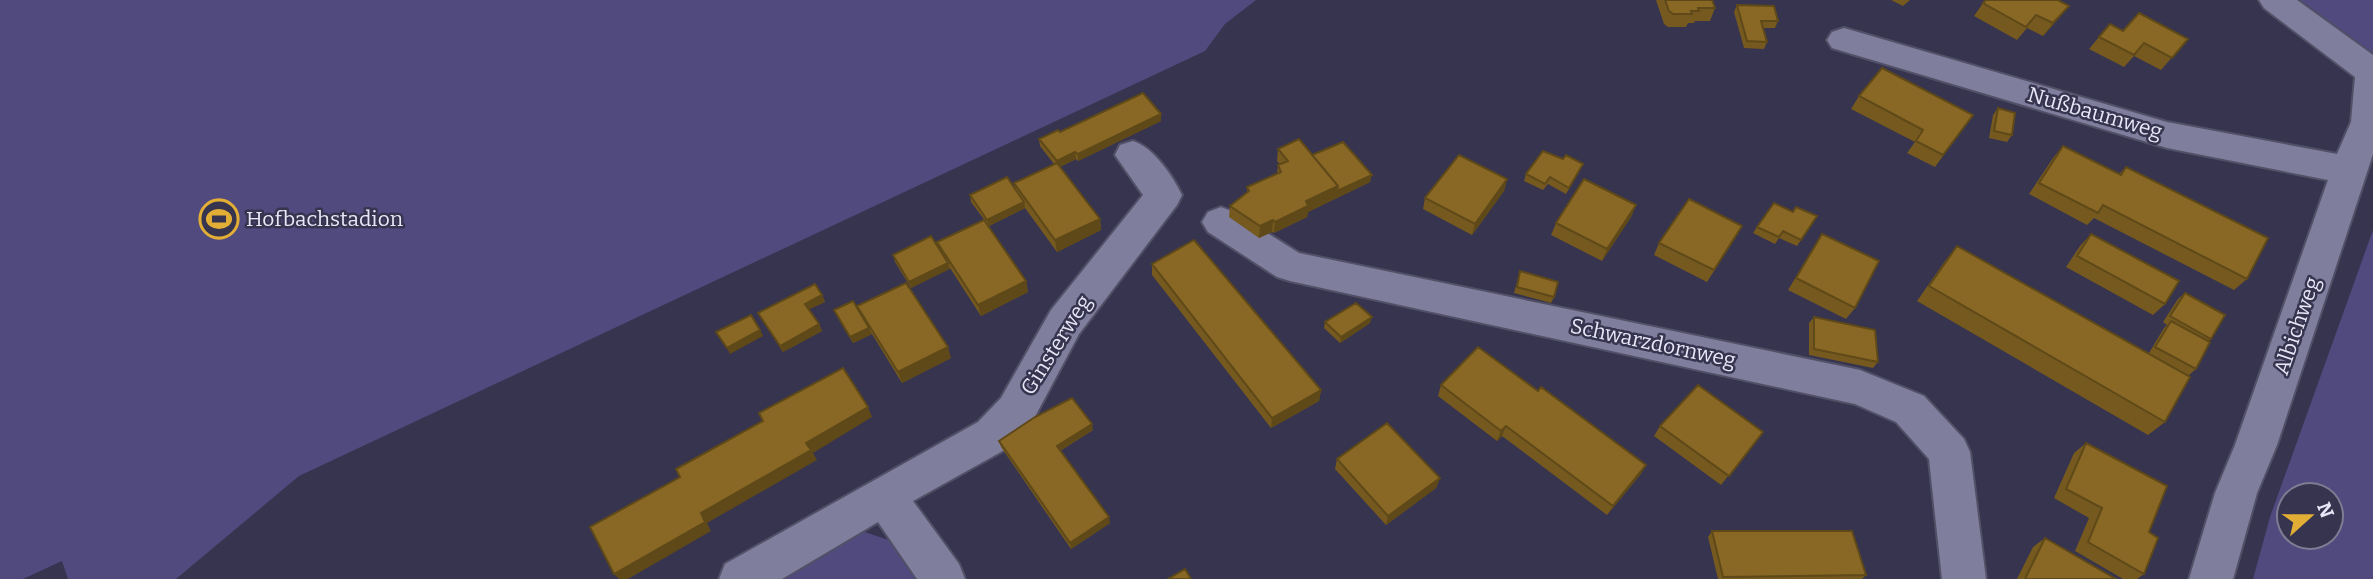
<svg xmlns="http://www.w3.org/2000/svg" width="2373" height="579" font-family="Bitter,serif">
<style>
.green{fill:#504a7f;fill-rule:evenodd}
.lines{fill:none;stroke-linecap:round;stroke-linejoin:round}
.minor-casing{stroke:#525067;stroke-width:4}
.minor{fill:#807e9d;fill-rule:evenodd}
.wall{fill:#75591f}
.shaded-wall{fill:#5f4919}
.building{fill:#886824;stroke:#5f4919;stroke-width:2}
.labels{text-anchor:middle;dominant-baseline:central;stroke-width:5;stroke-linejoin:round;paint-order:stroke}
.street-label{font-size:21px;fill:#e7e7f8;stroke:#36344e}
.poi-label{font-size:21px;fill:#e7e7f8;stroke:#36344e;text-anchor:start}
</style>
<rect width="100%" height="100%" fill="#36344e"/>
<path class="green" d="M0,0h1256l-31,24 -20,27 -906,425 -123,103h-108l-6,-18 -39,18h-23z
M2300,0h73v53z
M2373,230v349h-120l17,-62zM2289,495h42v42h-42z
M859,530l50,17 20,32h-153z"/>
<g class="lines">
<g class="minor-casing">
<path id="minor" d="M2259,0h38l76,55v99l-96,291 -20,48 -24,86h-44l26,-86 20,-48 93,-265 -161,-32 -335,-100 -5,-8 5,-8 12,-4 323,94 170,32 14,-32 4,-45 -91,-69z
M1133,141c21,7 39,34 49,54l-5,10 -98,129 -48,90 -23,24 -95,53 46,63 6,15h-48l-39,-57 -96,57h-63l6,-15 253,-142 23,-24 50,-88 92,-115 -28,-40 5,-10z
M1221,207l13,5 65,41 561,117 64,26 40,43 6,13 16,127h-44l-13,-120 -33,-37 -41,-18 -565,-123 -13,-4 -69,-45 -6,-10 6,-10z"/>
</g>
<use href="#minor" class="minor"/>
</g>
<path class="wall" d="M1656,0h56l3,8 -5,13h-15l-1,2h-6l-2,4h-18l-4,-3z
M1891,0h19l-7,6z
M1983,3l76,15 -16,18 -16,-8 -10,12 -43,-24z
M1737,5l41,16 -3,7h-12l4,14 -3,7 -20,-1 -10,-36z
M2123,31l65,8 -27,31 -27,-14 -10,11 -35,-18 10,-12z
M1859,96l114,19 -38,52 -28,-14 8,-11 -64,-33z
M1998,108l14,27 -5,7 -18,-4 4,-23z
M1161,114v7l-83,40 -2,-2 -16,8 40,52 1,11 -44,22 -32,-44 -36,18 -18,-24 -1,-7 45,-7 -1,-5 40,-19 -14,-18 -1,-7 21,-7z
M2063,146l56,28 7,-7 121,112 -13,11 -140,-72 -7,7 -58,-31 24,-36z
M1278,149l34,6 58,27 -62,30 -1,5 -33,16 -2,-1 -13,6 -30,-21 1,-11 17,-13v-6l30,-13 1,-9 2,-1 -3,-3z
M1580,170l-14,24 -18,-10 -5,6 -19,-9 2,-7z
M1507,179l-3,12 -32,44 -49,-26 2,-11z
M1636,205l-5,12 -29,44 -51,-26 5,-12z
M1793,212l24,4 -20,30 -18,-8 -4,6 -22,-11 4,-6z
M1822,234l33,74 -9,11 -58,-29z
M2091,234l74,70 -12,11 -87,-48 14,-21z
M1736,237l-29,45 -53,-27 5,-12z
M937,242l89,39 2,11 -47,24 -31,-48 -39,20 -16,-26 -2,-7 46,-7z
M1957,246l192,107 15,-25 3,-3 -4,-3 15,-23 7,-6 26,46 -3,2 -12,28 -7,6 -24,47 -17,13 -231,-134 28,-40z
M1152,264l169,126 -2,11 -48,27 -119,-153z
M1520,271l34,26 -3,6 -37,-10z
M822,295l3,7 -16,7 10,15 3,7 -39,21 -25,-39z
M834,310h25l92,48 -49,25 -30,-49 -19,9z
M1814,317l64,45 -5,6 -64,-13v-32z
M1325,322l45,1 -30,20 -16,-15z
M1441,385l97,6 108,74 -6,10 -33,40 -105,-79 -5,5 -59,-45z
M1660,426l103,6 -42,53 -67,-49z
M1093,430l-33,21 50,72 -39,26 -70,-102 -2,-6z
M2086,443l63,89 -5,42 -7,5h-14l-48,-28 14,-33 -35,-20 20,-45z
M1337,459l103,19 -4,10 -50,37 -51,-56z
M1712,531l154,44 -4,4h-144l-10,-42z
M2045,538l71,41h-99l16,-32z"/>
<path class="shaded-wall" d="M2069,6l-10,12 -16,18 10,-13z
M1161,114v7l-83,40v-7z
M1075,152l1,7 -19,9v-7z
M1372,175l-2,7 -62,30 -1,5 -33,16 1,-11 31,-21 32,-15z
M1507,179l-3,12 -32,44 3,-11z
M1024,202l1,6 -36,18 -2,-6z
M1636,205l-5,12 -29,44 5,-12z
M1100,219l1,11 -44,22 -2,-12z
M1273,220l-1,12 -13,6 1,-12z
M948,263l2,6 -39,19 -2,-6z
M1026,281l2,11 -47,24 -3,-11z
M822,295l3,7 -17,8 -3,-6z
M1372,317l-2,6 -30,20 1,-6z
M819,324l3,7 -39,21 -3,-6z
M869,328l3,6 -19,9 -3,-6z
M760,330l3,6 -33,18 -3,-6z
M948,347l3,11 -49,25 -4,-11z
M1321,390l-2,11 -48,27 1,-10z
M868,407l4,10 -59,36 4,7 -110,63 4,8 -83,48h-9l-5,-5 87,-61 105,-70z
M1092,424l1,6 -35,22 -1,-6z
M1506,426l-4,10 -5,5 4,-10z
M1646,465l-6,10 -33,40 6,-9z
M1440,478l-4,10 -50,37 2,-9z
M1109,517l1,6 -39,26 -1,-6z"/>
<path class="building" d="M1665,0h47l3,8h-17l1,3h-8l1,3h-19l-4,-3z
M1986,0h72l11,6 -16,17 -17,-8 -10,12 -43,-24z
M1737,5l37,1 4,15h-17l6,21 -20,-1z
M2139,13l49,26 -16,19 -28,-15 -10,12 -35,-18 11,-13 13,7z
M1882,68l91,47 -30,40 -27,-14 7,-11 -64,-34z
M1143,93l18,21 -83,40 -3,-2 -18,9 -18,-22 19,-9 2,2z
M1998,108l17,5 -3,22 -18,-4z
M1299,139l39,47 -32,15 2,5 -33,16 -2,-2 -13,6 -30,-20 19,-15 -2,-4 34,-15 -3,-7 10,-4 -10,-12z
M1343,142l29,33 -35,16 1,-5 -26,-31z
M2063,146l58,29 5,-8 142,71 -21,41 -144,-74 -5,8 -59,-30z
M1543,151l20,8 3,-4 17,9 -14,24 -19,-11 -5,7 -19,-10z
M1459,155l48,24 -32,45 -50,-26z
M1057,163l43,56 -45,21 -41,-57z
M1007,177l17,25 -37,18 -17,-25z
M1584,179l52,26 -29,44 -51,-26z
M1689,199l53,27 -28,44 -55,-27z
M1774,203l19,9 3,-5 21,9 -16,24 -18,-9 -4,6 -22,-10z
M984,220l42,61 -48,24 -41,-63z
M1822,234l57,27 -24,47 -59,-30z
M2091,234l88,47 -14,23 -88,-48z
M931,236l17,27 -39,19 -16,-27z
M1194,240l127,150 -49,28 -120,-154z
M1957,246l233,131 -25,45 -236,-136z
M1520,271l38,11 -4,15 -37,-10z
M906,283l42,64 -50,25 -41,-66z
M815,284l7,11 -17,9 14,20 -39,22 -22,-33z
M2185,293l40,22 -14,24 -41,-23z
M853,301l16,27 -19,9 -16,-27z
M1356,303l16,14 -31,20 -16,-15z
M751,315l9,15 -33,18 -11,-16z
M1814,317l61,13 3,32 -64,-13z
M2171,321l39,21 -14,27 -41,-22z
M1478,347l60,44 3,-4 105,78 -33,41 -107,-80 -5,5 -60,-46z
M843,368l25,39 -62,36 5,7 -110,63 4,9 -91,52 -24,-47 90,-50 -4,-8 87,-48 -4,-8z
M1698,385l65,47 -34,44 -69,-50z
M1072,398l20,26 -35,22 52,71 -39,26 -71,-102 36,-24z
M1387,423l53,55 -52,38 -51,-57z
M2086,443l81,43 -18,46 9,6 -14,36 -56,-32 14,-34 -36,-19z
M1712,531h140l14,44 -143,2z
M2045,538l71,41h-91z
M1185,569l6,10h-23z"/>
<defs>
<g id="stadium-ring" transform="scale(2.0125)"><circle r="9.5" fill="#36344e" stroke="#e3ae35" stroke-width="1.5"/><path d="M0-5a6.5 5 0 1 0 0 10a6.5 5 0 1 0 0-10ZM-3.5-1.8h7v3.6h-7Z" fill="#e3ae35"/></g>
</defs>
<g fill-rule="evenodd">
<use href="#stadium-ring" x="219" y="219"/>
</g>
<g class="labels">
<g class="street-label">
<text transform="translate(2095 113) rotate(16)">Nußbaumweg</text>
<text transform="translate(2297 326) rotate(-71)">Albichweg</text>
<text transform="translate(1653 343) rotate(12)">Schwarzdornweg</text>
<text transform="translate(1056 345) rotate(-58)">Ginsterweg</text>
</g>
<g class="poi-label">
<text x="246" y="219">Hofbachstadion</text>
</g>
</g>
<g transform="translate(2310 516) rotate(69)"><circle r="33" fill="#36344e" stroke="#7d7c92" stroke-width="2"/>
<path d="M0-5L12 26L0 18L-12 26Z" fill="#e3ae35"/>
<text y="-10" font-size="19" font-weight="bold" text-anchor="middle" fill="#e7e7f8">N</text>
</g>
</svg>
